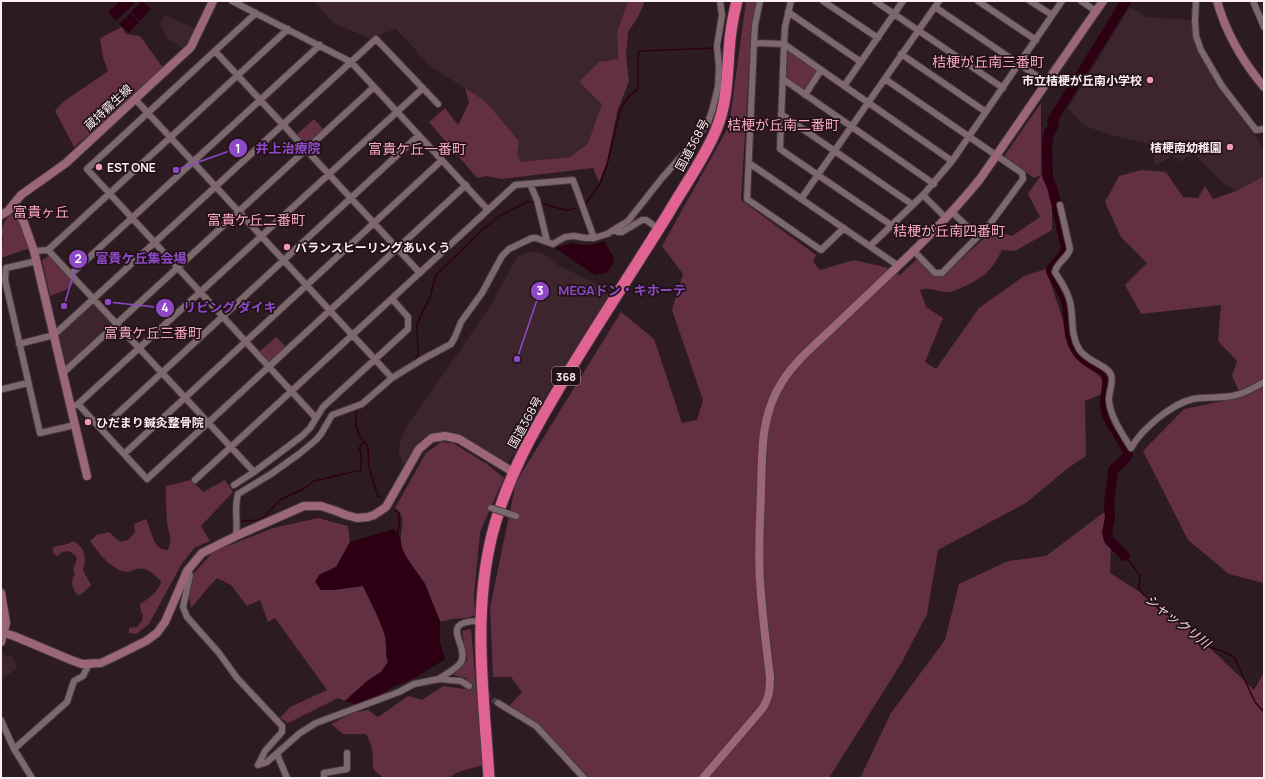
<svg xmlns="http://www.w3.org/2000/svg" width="1265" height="779" font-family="Manrope,'Noto Sans JP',sans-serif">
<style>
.built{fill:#3c252c}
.green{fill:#632f42}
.water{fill:#2c0012}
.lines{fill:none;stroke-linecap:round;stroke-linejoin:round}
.stream{stroke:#2c0012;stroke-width:1.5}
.river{stroke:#2c0012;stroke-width:10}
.street-tunnel{stroke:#4b3b40;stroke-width:6;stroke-dasharray:6 3;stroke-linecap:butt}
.street-casing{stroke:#47393d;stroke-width:8}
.secondary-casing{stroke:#47393d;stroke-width:10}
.highway-casing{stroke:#47393d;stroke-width:13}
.street{stroke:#7d686e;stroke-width:6}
.secondary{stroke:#9b6679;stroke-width:8}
.highway{stroke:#e16394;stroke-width:11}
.street-bridge-casing{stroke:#47393d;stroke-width:8;stroke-linecap:butt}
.street-bridge{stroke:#7d686e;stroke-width:6}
.poi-dot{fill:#f09ab7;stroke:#221217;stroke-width:1.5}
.labels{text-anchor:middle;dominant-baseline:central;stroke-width:3.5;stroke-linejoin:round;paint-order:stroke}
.shield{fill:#221217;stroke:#baadb0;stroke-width:1}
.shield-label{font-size:11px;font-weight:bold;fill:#fbeff2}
.poi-label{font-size:12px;font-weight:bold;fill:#fbeff2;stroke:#221217;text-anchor:start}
.street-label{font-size:12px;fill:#fbeff2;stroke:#221217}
.water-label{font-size:13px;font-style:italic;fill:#f2dbe1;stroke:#221217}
.quarter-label{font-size:14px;fill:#f7a7c1;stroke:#221217}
.leader{fill:none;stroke:#8e49c7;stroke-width:1.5}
.callout-dot{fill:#8e49c7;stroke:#221217;stroke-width:1.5}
.mark-label{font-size:12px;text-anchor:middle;font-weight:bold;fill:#fff}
.callout-label{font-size:13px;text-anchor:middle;font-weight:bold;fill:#8e49c7;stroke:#221217;stroke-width:3.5;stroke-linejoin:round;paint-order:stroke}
</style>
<rect width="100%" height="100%" fill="#2c1b21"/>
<path class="built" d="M314,1h314l-11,31 1,27 -30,84 -18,14 -49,5 -4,-9 -32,-52 -55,-35 -34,-37 -27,9 -36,-15z
M1130,7l17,10 46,3 1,18 35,62 26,35 9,15v26l-28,15 -13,-8 -29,-29 -9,4 -3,4 -11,-7 -5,5 -12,5 1,-20 -37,-8 -34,-11 -16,-18z
M164,15l33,14 -8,16 -5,4 -17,-11 -8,-18 4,1z
M538,252l6,2 14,11 39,19 12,11 -81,130 -13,30 -2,-1 -5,10 -4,-1 -43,-28 -11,-3h-10l-7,2 -12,7 -6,7 -10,20 -6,-15v-7l5,-16 50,-71 38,-56 25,-46 7,-4z
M92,304h4l16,19v3l-44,40 -2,-2 -7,-29 1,-2z
M1,652l6,5 5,-3 5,15 -14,9 -2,-4z"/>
<path class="green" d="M628,1h17l-7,16 -10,15 -2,23 3,26 -12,31 -10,50 -8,20 -6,-14 -92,11 -15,-3 -9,2 -48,-56 16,-14 13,17 11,-22 -4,-15 20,13 34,40 -2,12 4,9 49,-5 18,-14 14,-39 -23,-22 20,-20 19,-3 -1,-27z
M746,1h11l-3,10 -3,26 -10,163 75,55 -3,7 7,8 34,-10 31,7 15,8 18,-17 16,17 9,1 50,-46 19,6 28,-19 -12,-23 13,-19 -7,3 -29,-20v-3l36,-52v72l11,17v38l-37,21 -13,-1c-10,20 -17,27 -37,36 -6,3 -11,6 -18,6 -10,0 -18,-6 -27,-2l6,17 17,11 -18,44 11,7 43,-61 45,-32 22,-7 27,81 29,29 2,14 -19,8 1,55 -18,12 -42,35 -88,47 -11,64 -25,48 -73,116h-240l-47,-50 -32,-23 12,-13 -11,-15h-18l-3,-69 26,-126 105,-170 33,27 28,84 15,-3 6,-20 -31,-90 11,-36 -21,-28 67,-120z
M122,27l4,7 14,2 24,33 -41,38 -49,40 -19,-36 8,-9 45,-31 -5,-14 -3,-19z
M790,52l27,18v3l-11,17 -3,1 -16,-11 -2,-4 1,-23z
M314,119l10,11 -16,14h-4l-8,-9z
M1141,170l25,2 17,25 15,1 7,-12 8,13 23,-8 28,-15v407l-35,-9 -41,-34 -45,-89 41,-42 58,-12 -10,-21 5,-15 -19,-20 3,-36 -80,9 -16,-29 22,-22 -26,-26 -16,-35 14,-26z
M13,214l3,2 14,32 -29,10 2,-20 -2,-2c2,-10 2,-17 12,-22z
M50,255l25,27 -9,8 -16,6 -8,-36z
M276,337l11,11 -16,14h-3l-9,-10z
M441,442l12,1 34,21 17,14 -24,54 -6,64 1,19c-8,4 -14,3 -23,4 -5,1 -7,3 -12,2 -6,-12 -10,-25 -15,-37 -7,-13 -19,-23 -23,-37 -5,-15 8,-28 -7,-39l31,-55z
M191,480l12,12 22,-12 8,12 -32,34 9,15 -16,7 -13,17 -32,59 -13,10 -7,-1v-5l8,-1 5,-6 1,-6 -2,-3 -1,-8c9,-6 19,-12 21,-23 -7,-6 -14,-15 -24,-12 -2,0 -6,3 -9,3 -15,0 -30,-20 -38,-31l7,-6 12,-3 11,10 8,-2 7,-8 -1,-8 12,-5c6,12 6,31 22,31 5,-13 0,-16 -1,-28 -1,-12 -1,-24 -1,-36z
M1103,513l9,3 -2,57 63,40 81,77 10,-18v106h-404l31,-65 54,-73 14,-56 49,-23 38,-5z
M318,518l30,8 2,16 -14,25 -17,8 14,15 30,-4c7,15 18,35 22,50 2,9 0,17 3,26l-7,10 -14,9 -22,20 -7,-3 -50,25 -8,-5 10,-11 37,-17 -52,-72 -7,4 -8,-22 -13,6 -16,-21 -14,-7 -10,11 -16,19 -2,-11 5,-24 19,-21 60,-24z
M74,541c11,7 13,17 9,29l8,15 -9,9 -4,1c-6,-6 -8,-13 -3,-21l-2,-4 4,-11 -1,-3 -7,-5 -7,1 -4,4 -4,-2 -2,-6c7,-4 14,-2 22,-7z
M471,629l12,136 -25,7 -10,6h-64c-17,-11 -9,-13 -12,-29 -1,-5 -4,-11 -6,-15h-23l-12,-10 21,-11 16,-3 10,7 30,-21 14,4 21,-14 22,3 2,-11 -14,-3 14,-15 -5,-29z"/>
<path class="water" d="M120,1h13l2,2 -19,18 -8,-9z
M142,1l9,8 -11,12 -9,-9z
M131,13l8,9 -10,11 -10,-9z
M604,241l10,17v4l-7,11 -12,2 -40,-27 16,-5 10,2h9z
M394,529l6,8 2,12 6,11 17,24 15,37v21l5,17 -28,18 -24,10 -13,8 -24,10 -11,-4 22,-20 14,-9 7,-10c-3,-9 -1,-17 -3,-26 -4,-15 -15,-35 -22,-50l-30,4h-12l-6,-8 4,-7 17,-8 14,-25z"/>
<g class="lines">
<path class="stream" d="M720,48h1l4,-35 -2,-12
M540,203l25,7h3l7,-2
M586,203l14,-19 7,-19 13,-54c4,-9 9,-18 18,-22v-36l2,-2 76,-3
M406,366l9,-6 3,-5 -1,-31 13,-27 6,-22 46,-45 19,-15 26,-13h9
M372,391l8,-6
M358,407l-2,9v10l3,9 9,12 1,21 9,28 3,2
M395,510l4,3v15l-2,6
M242,521l18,-1 6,-5 14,-15 25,-12 9,-7 47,-11v-17l-2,-5 5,-6
M1129,561l11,14 -1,12 2,5 20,19 20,11 13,9 12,15 16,5 12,6 21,45 9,10"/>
<path class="river" d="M1056,203l-4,-16 -4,-9 -1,-33 2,-12 5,-8 -2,-4 74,-120
M1057,208l9,41 -2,5 -12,14 -1,3c4,11 12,19 15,31 3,8 2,16 3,25 2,25 15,35 37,45 4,12 -2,23 -1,35 2,16 16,27 21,42
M1125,556l-16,-16 -2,-8 3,-14 -1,-14 4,-34 14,-13 1,-3"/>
<path class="street-tunnel" d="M469,686l29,17"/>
<g class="street-casing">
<path id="street" d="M232,1l119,61 137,148
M760,1l-5,24 -1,18 -7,156 74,51 23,-22
M791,1l-6,26 -1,17 -4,105 111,76
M823,1l55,37
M875,1l128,87
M978,1l58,39
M1030,1l22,14
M1081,1l15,10
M1196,1l-1,19 1,16 5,14 21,36 34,44 8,-1
M1253,1l11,26
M935,7l112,76
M788,12l73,50
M256,13l-169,156 229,249
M754,43l30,1 168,117
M215,51l205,222
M901,54l85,58
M783,79l151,105
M885,79l137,94 1,6 -33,45 -48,49h-7l-22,-23
M844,86l59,-85
M805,95l16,-25
M135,99l257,279
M781,114l132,91
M749,163l148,102
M530,184l7,16 10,41
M923,195l23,23
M801,199l138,-198
M1060,205l10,44c-2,9 -13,13 -15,23 6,10 13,19 15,30 4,16 0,32 9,47 8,13 29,16 32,26 3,7 -2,16 -2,24 0,16 14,36 22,49
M952,212l26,25
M615,230l3,2h4l20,-12h4l13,9
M870,246l53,-51 29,-34 110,-160
M48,250l206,222 48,-36 8,-8 13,-21 85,-78v-12l-16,-18
M34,251l14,-1 240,-221
M37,261l-31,7 -1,12 35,153 35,-8
M71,274l249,-229
M19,344l35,-9 322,-296 62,65
M63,373l311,-286
M3,389l25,-6
M78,404l69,75 319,-294
M76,405l2,-1 345,-316
M101,429l318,-294
M1131,448c11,-19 40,-44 62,-49 14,-3 29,0 43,-4 10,-2 19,-8 28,-13
M124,454l318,-294
M195,480l320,-295 58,-5 21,58
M234,485l20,-13
M236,536c2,-14 -2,-29 2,-42l33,-20 28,-20 17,-14 5,-6 11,-19 30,-11 30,-26 31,-19 28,-15 4,-7 6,-15 21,-29 20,-37 7,-7 23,-11h4l17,6 12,-7 9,-1 12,2h8l13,-4 21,-13 34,-43 31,-35 7,-11 7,-7 5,-14 6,-24 1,-20 -2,-21 5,-31 -2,-14
M187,571l3,4 -7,32 4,10 32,36 18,25 45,48v6l-17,19 -7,14
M439,679c6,-5 18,-10 22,-17 9,-17 -25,-41 19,-41
M498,703l38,23 48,52
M1,720l13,29 18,29
M14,749l53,-47 7,-21 9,-5 6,-12
M277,754l10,24
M258,765l9,-3 33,-29 16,-10 83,-31 15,-8 25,-5 22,2 8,5
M324,778v-5l23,-4v-16"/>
</g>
<g class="secondary-casing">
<path id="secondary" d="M1217,1c9,32 26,61 47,86
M14,203l10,20 10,28 53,225
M1,215l7,-4 13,-16 45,-32 125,-116 22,-46
M1,593l5,30 -5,19
M4,633l10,3 57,24 11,4 19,-1 19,-9 26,-13 11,-8 8,-11 22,-51 15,-18 34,-17 68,-30h17l15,5 10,4 11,3 11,-1 6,-2 12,-8 33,-58 13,-11 13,-2 14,3 54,33
M703,778l59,-69c7,-10 8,-20 8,-32 -4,-32 -8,-64 -10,-96 -2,-29 0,-59 1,-88 1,-38 -1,-77 21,-111 15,-24 40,-43 60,-63 47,-45 97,-89 138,-140l123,-178"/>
</g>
<g class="highway-casing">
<path id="highway" d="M489,778c-5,-81 -17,-163 3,-243 15,-59 42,-105 73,-157 33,-55 69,-109 103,-164 16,-28 36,-55 48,-84 11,-26 11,-52 13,-79 1,-17 4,-34 8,-50"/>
</g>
<use href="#street" class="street"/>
<use href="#secondary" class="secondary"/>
<use href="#highway" class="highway"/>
<g class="street-bridge-casing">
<path id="street-bridge" d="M491,508l25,8"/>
</g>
<use href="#street-bridge" class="street-bridge"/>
</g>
<g class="poi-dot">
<circle cx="1150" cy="80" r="4"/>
<circle cx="1230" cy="147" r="4"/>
<circle cx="99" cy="167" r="4"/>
<circle cx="287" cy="247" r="4"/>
<circle cx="88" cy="422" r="4"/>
</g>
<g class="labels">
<rect class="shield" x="552" y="367" width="28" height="18" rx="3"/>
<g class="shield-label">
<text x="566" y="376">368</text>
</g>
<g class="poi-label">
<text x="1142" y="80" text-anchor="end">市立桔梗が丘南小学校</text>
<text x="1222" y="147" text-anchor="end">桔梗南幼稚園</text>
<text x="107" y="167">EST ONE</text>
<text x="295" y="247">バランスヒーリングあいくう</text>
<text x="96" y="422">ひだまり鍼灸整骨院</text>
</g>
<g class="street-label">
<text transform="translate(108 107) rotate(-43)">蔵持霧生線</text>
<text transform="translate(692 145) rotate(-62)">国道368号</text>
<text transform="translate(525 422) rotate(-61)">国道368号</text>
</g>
<g class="water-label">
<text transform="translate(1178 621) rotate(38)">シャックリ川</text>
</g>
<g class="quarter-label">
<text x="988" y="61">桔梗が丘南三番町</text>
<text x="783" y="124">桔梗が丘南二番町</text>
<text x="417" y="148">富貴ケ丘一番町</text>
<text x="41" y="211">富貴ヶ丘</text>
<text x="256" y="219">富貴ケ丘二番町</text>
<text x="949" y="230">桔梗が丘南四番町</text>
<text x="153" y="332">富貴ケ丘三番町</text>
</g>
</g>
<path class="leader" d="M176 170L238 148M64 306L78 259M517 359L540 291M108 302L165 308"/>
<g class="callout-dot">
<circle cx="176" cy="170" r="4"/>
<circle cx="64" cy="306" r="4"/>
<circle cx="517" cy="359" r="4"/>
<circle cx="108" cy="302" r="4"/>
<circle cx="238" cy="148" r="10"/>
<circle cx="78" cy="259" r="10"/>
<circle cx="540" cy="291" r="10"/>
<circle cx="165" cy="308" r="10"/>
</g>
<g class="mark-label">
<text x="238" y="153">1</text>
<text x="78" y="263">2</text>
<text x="540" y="295">3</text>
<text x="165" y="312">4</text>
</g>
<g class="callout-label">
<text x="288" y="153">井上治療院</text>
<text x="141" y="263">富貴ケ丘集会場</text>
<text x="622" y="295">MEGAドン・キホーテ</text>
<text x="230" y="312">リビング ダイキ</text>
</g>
<rect width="1265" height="779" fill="none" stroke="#fbeff2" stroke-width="4"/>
</svg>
